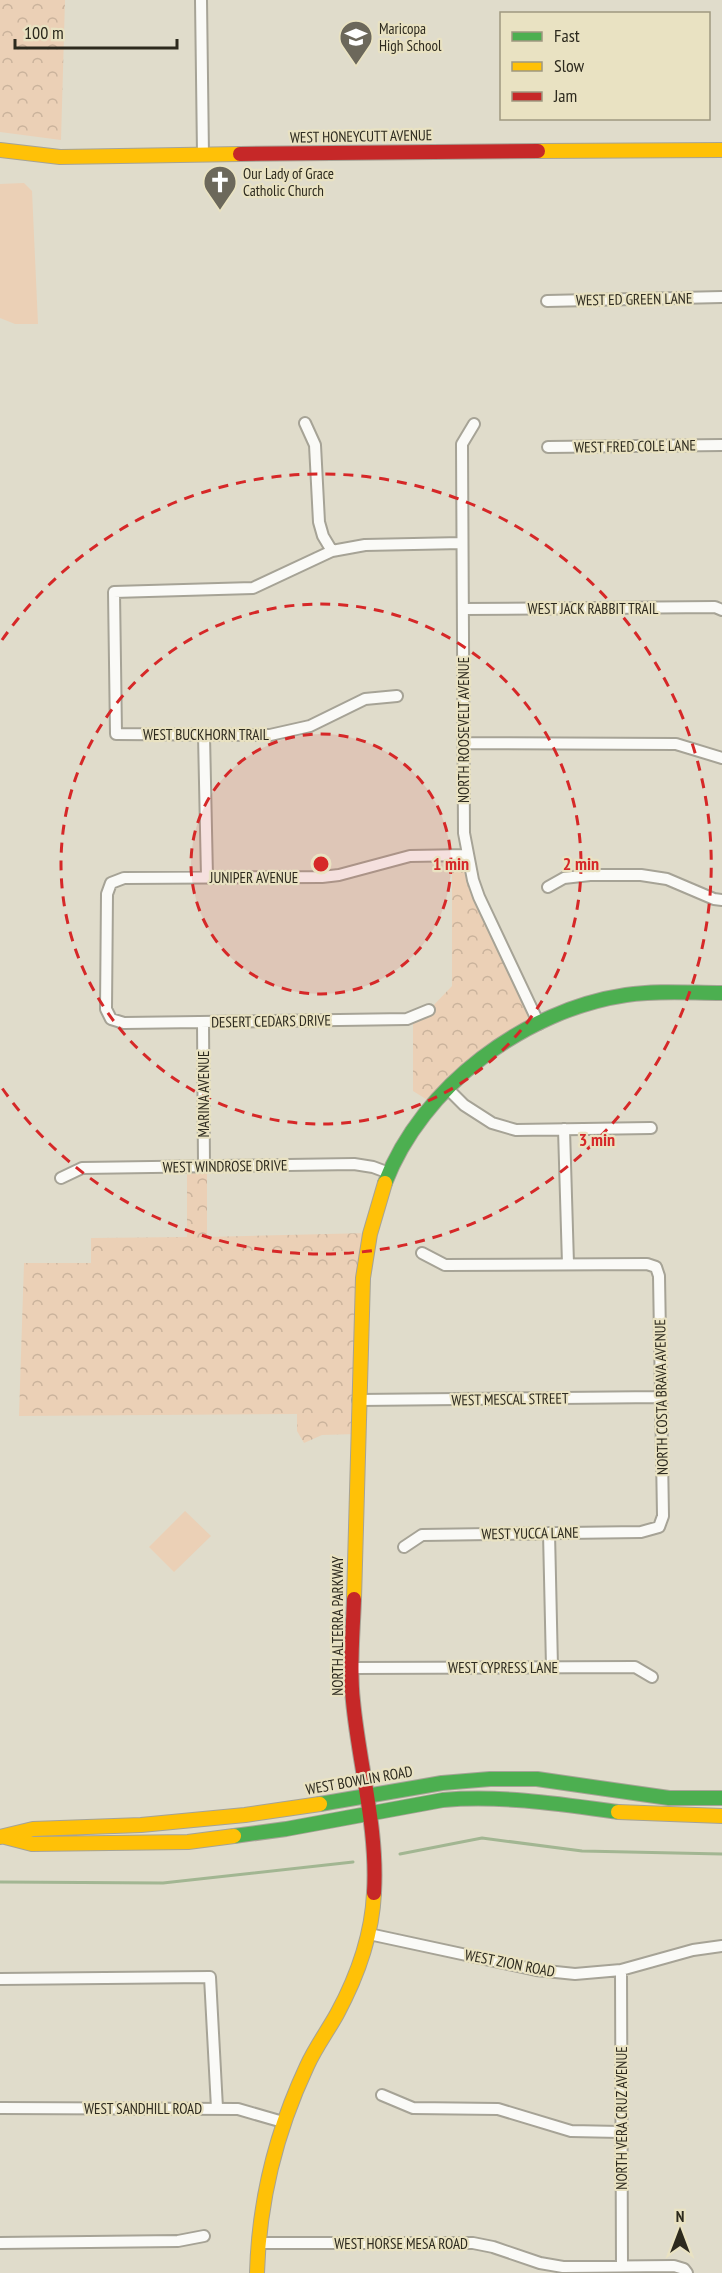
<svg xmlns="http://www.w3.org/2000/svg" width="722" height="2273" font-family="'PT Sans Narrow',sans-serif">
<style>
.park{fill:url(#park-crowns)}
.pitch{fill:#ebd0b6}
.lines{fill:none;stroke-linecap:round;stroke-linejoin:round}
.stream{stroke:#a2b692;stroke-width:3}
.street-casing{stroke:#a6a396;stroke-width:14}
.fast-casing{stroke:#a6a396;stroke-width:16}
.slow-casing{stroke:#a6a396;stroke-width:16}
.jam-casing{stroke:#a6a396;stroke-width:16}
.street{stroke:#fafaf7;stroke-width:10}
.fast{stroke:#4caf50;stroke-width:14}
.slow{stroke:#ffc107;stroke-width:14}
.jam{stroke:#c62828;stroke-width:14}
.ring{fill:none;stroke:#d62828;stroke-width:3;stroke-dasharray:10 8}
.labels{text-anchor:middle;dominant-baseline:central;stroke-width:4.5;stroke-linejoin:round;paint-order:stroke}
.poi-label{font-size:15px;fill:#2d2a1e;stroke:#e9e2c2;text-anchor:start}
.street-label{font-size:15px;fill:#2d2a1e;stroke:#e9e2c2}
.centre{fill:#d62828;stroke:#e9e2c2;stroke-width:3}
.ring-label{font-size:18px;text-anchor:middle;font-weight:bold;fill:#d62828;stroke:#e9e2c2;stroke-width:4.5;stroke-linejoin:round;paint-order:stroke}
</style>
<defs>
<pattern id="park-crowns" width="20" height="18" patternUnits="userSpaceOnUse" patternTransform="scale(1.5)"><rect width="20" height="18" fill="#ebd0b6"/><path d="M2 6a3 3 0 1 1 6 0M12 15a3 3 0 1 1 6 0" fill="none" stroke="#cab39c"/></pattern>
</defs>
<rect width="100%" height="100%" fill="#e0dccb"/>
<path class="park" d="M0,0h65l-4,140 -61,-8z
M452,855h15l6,25 66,144 -105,80 -21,-13v-74l16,-7 23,-24z
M187,1166h20v71l162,-4 -12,201 -35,1 -18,8 -7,-12v-17l-278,2 5,-153h67v-25l96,-1z"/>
<path class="pitch" d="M24,183l8,8 6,133h-23l-15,-6v-134z
M185,1511l26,25 -37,36 -25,-25z"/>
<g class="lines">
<path class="stream" d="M400,1854l82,-16 100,13 140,3
M0,1882l163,1 190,-21"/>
<g class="street-casing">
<path id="street" d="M201,0l2,154
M547,301l175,-4
M305,423l10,22 4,77 4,14 9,15
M474,424l-12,20 2,389 9,47 6,17 60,127
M548,447l174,-2
M463,609l252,-2 7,3
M397,696l-32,3 -55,27 -40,9 -154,-1 -2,-142 139,-4 79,-37 33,-6 97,-2
M204,735l3,142
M463,743l213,1 46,14
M548,887l16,-9 26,-3h51l26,4 47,20 8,1
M429,1010l-22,9 -283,4 -13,-4 -5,-10 1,-115 4,-11 13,-5 198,-1 17,-2 71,-19 57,-1
M203,1022l1,144
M448,1089l16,16 28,18 24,7 135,-2
M564,1129l4,135
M61,1178l21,-10 272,-4 19,3 16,6
M358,1400l303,-3
M549,1533l3,134
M404,1547l18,-12 219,-3 18,-5 4,-11 -4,-240 -3,-9 -9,-3 -202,1 -23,-12
M352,1668l283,-1 17,10
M369,1934l167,36 39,4 46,-4 72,-20 29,-4
M621,1970l1,296
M0,1979l210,-2 7,131
M382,2095l31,13 85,1 73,22 49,1
M0,2108l238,1 45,13
M0,2243l178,-2 26,-5
M259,2243h214l20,4 47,16 23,4 111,-1 10,3 3,4"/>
</g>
<g class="fast-casing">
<path id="fast" d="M385,1183c37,-97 140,-173 241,-188 32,-5 64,-2 96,-2
M320,1804l122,-21 48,-4h47l132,19h53
M234,1836l52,-7 157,-29c59,-5 117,4 175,12"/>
</g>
<g class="slow-casing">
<path id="slow" d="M0,150l60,7 180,-3
M538,151l184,-1
M354,1599l9,-321 7,-44 15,-51
M618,1812l104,4
M0,1837l33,-8 108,-4 104,-10 75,-11
M5,1837l27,7 156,-2 46,-6
M257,2273c2,-73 19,-141 50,-207 8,-18 20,-34 30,-52 20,-37 35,-78 37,-121"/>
</g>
<g class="jam-casing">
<path id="jam" d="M240,154l298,-3
M354,1599c-1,33 -5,68 -1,102 6,64 25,127 21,192"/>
</g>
<use href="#street" class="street"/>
<use href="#fast" class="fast"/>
<use href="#slow" class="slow"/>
<use href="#jam" class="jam"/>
</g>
<circle cx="321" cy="864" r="130" fill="#d62828" fill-opacity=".12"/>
<g class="ring">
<circle cx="321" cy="864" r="130"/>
<circle cx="321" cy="864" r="260"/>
<path d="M2 640A390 390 0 1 1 2 1088"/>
</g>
<defs>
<g id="school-pin" transform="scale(1.725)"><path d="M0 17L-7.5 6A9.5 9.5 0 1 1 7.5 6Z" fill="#6c685b" stroke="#e9e2c2"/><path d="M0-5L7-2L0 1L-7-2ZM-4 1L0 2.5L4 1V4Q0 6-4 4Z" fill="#fff"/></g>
<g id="church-pin" transform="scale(1.725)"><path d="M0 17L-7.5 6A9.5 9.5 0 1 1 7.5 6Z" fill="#6c685b" stroke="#e9e2c2"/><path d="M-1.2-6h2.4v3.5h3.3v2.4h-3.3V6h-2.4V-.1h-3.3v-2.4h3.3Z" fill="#fff"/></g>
</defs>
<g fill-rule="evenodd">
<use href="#school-pin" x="356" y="37"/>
<use href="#church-pin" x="220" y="182"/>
</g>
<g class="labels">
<g class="poi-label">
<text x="379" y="28">Maricopa<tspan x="379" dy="17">High School</tspan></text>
<text x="243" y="173">Our Lady of Grace<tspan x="243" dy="17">Catholic Church</tspan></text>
</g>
<g class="street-label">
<text transform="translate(361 136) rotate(-1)">WEST HONEYCUTT AVENUE</text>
<text transform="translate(634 299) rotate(-1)">WEST ED GREEN LANE</text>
<text transform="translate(635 446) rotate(-1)">WEST FRED COLE LANE</text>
<text x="593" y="608">WEST JACK RABBIT TRAIL</text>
<text transform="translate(463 730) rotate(-90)">NORTH ROOSEVELT AVENUE</text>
<text x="206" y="734">WEST BUCKHORN TRAIL</text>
<text x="254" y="877">JUNIPER AVENUE</text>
<text transform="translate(271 1021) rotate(-1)">DESERT CEDARS DRIVE</text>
<text transform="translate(203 1094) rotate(-90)">MARINA AVENUE</text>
<text transform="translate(225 1166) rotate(-1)">WEST WINDROSE DRIVE</text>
<text transform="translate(661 1397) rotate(-91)">NORTH COSTA BRAVA AVENUE</text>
<text transform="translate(510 1399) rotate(-1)">WEST MESCAL STREET</text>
<text transform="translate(530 1533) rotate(-1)">WEST YUCCA LANE</text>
<text transform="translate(337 1626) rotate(-90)">NORTH ALTERRA PARKWAY</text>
<text x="503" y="1667">WEST CYPRESS LANE</text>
<text transform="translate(359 1780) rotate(-10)">WEST BOWLIN ROAD</text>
<text transform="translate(510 1963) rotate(11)">WEST ZION ROAD</text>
<text x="143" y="2108">WEST SANDHILL ROAD</text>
<text transform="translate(621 2118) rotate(-90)">NORTH VERA CRUZ AVENUE</text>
<text x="401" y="2243">WEST HORSE MESA ROAD</text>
</g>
</g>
<circle cx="321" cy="864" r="9" class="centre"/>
<g class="ring-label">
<text x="451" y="870">1 min</text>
<text x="581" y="870">2 min</text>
<text x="597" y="1146">3 min</text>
</g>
<rect x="500" y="12" width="210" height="108" fill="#e9e2c2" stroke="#9e9880" stroke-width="1.5"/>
<rect x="512" y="32" width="30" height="9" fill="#4caf50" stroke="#9e9880" stroke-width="1.5"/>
<text x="554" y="42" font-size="18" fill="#2d2a1e">Fast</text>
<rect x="512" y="62" width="30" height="9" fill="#ffc107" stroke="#9e9880" stroke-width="1.5"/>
<text x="554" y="72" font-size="18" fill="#2d2a1e">Slow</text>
<rect x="512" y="92" width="30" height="9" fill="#c62828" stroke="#9e9880" stroke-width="1.5"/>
<text x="554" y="102" font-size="18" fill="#2d2a1e">Jam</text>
<g transform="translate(680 2231)" stroke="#e9e2c2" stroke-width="4.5" paint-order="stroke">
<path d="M0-4.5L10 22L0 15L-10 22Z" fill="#2d2a1e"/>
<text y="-9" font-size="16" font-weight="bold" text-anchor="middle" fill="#2d2a1e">N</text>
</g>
<path d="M15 39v9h162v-9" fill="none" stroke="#2d2a1e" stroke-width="3"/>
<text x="24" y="39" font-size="18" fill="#2d2a1e" stroke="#e9e2c2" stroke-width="4.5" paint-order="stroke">100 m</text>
</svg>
